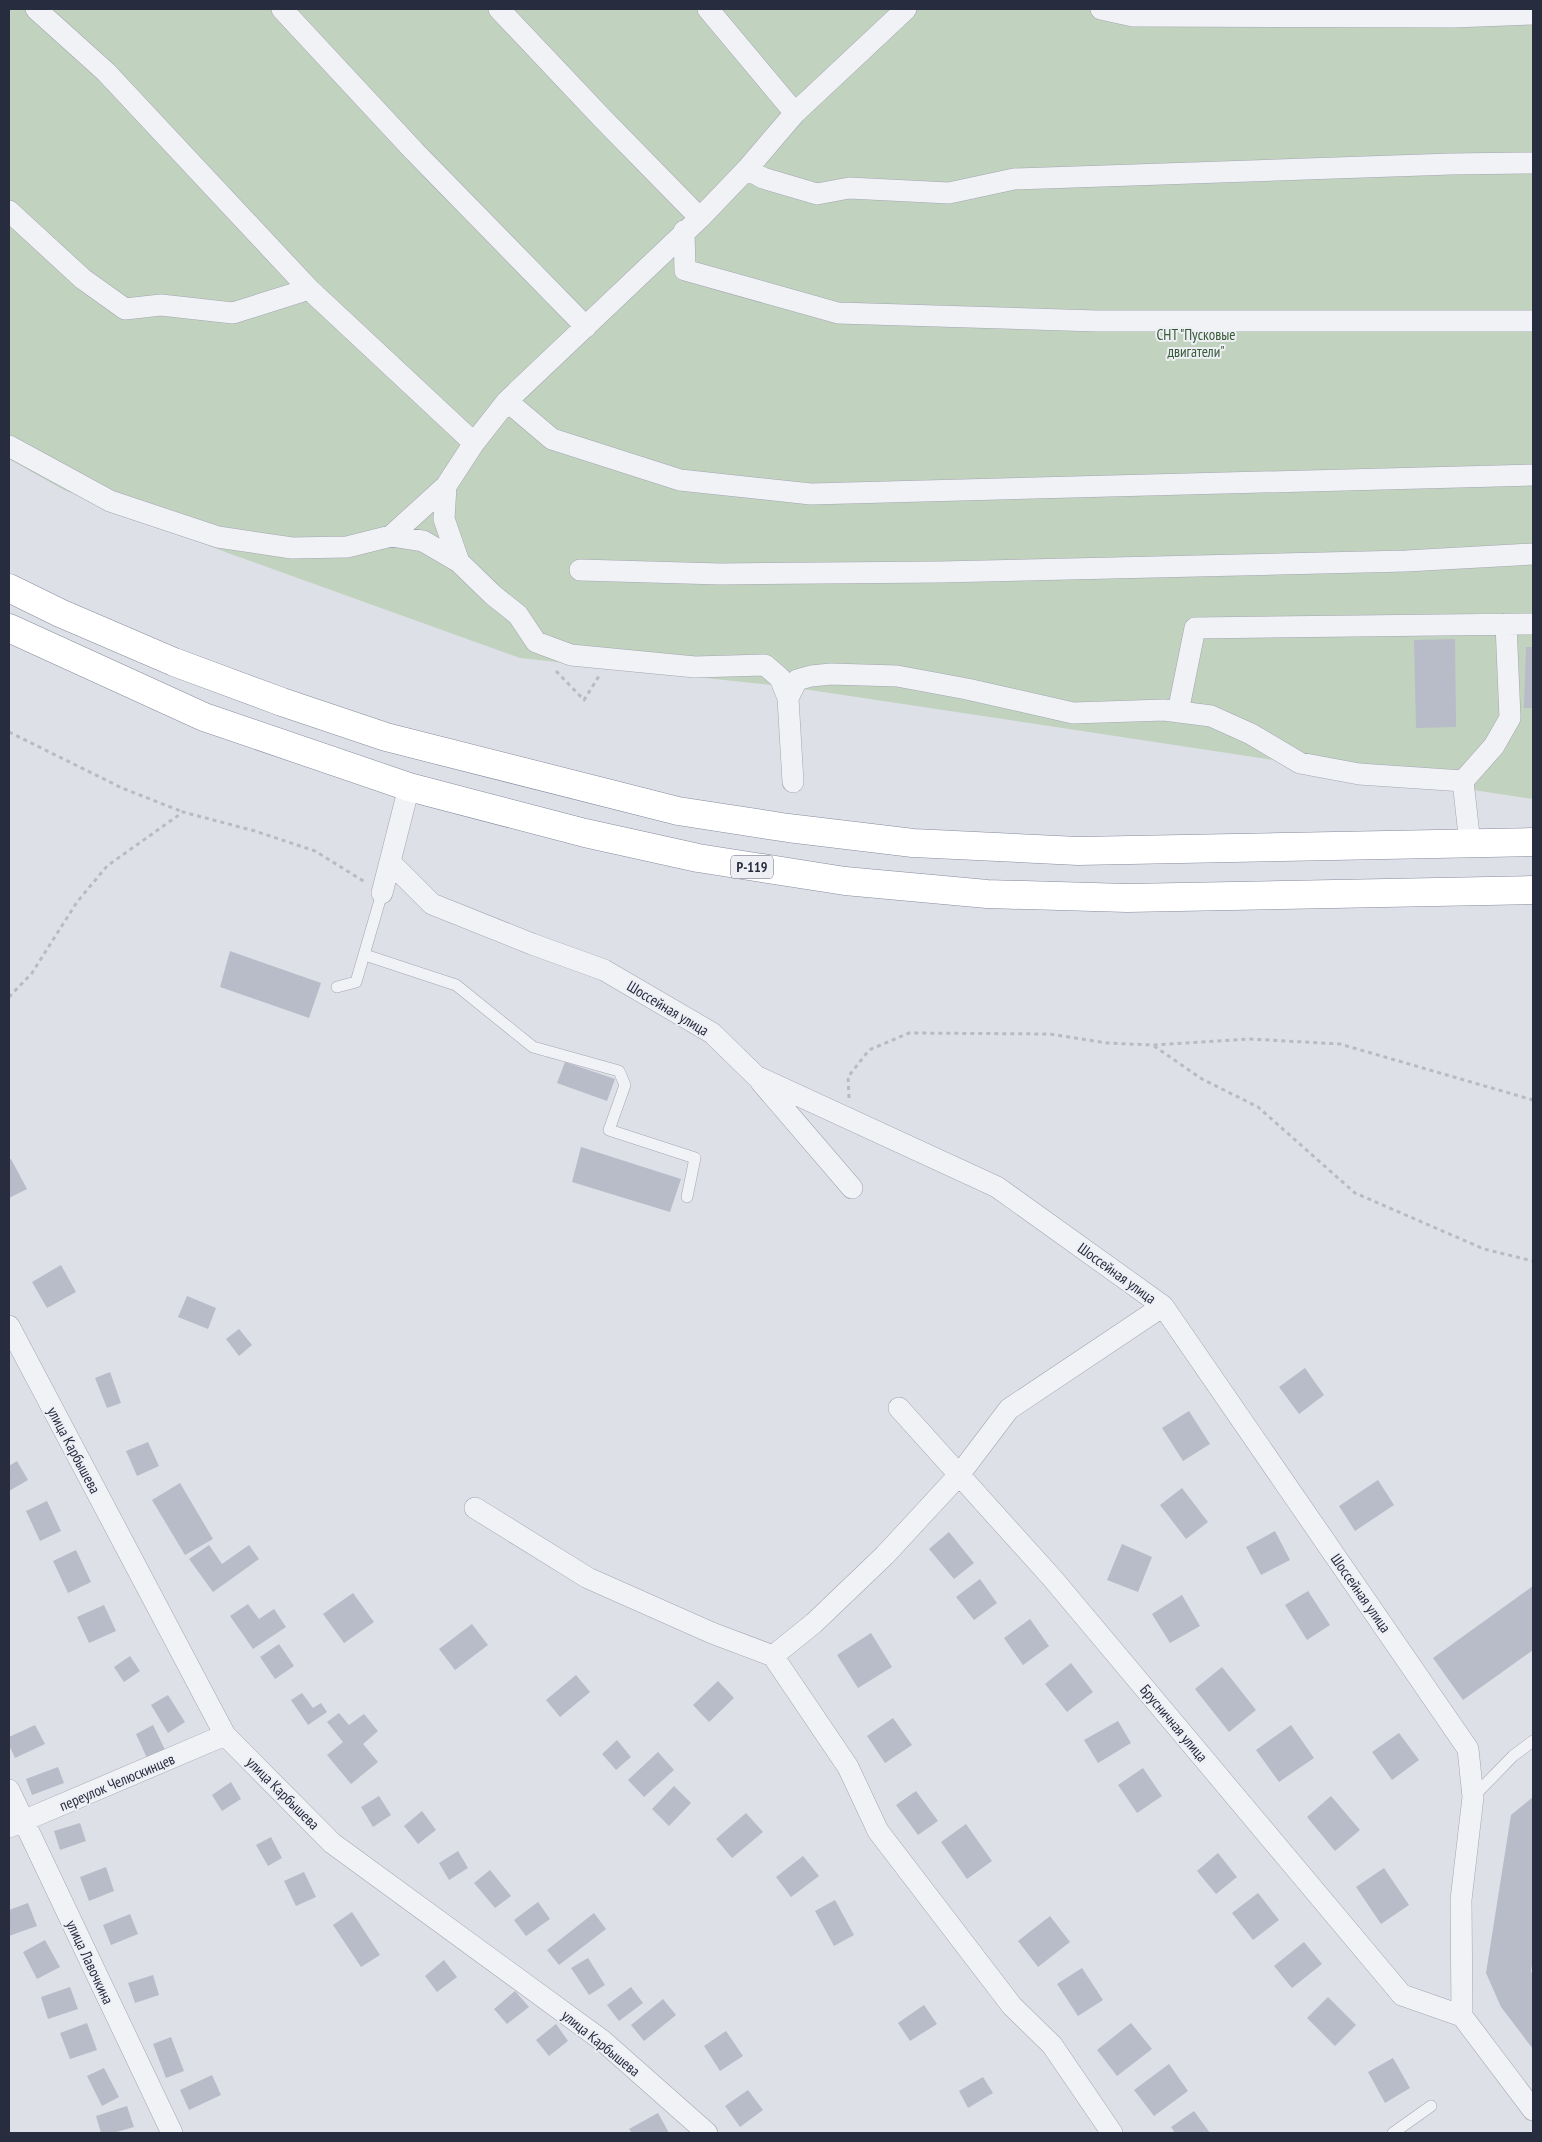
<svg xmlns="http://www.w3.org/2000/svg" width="1542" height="2142" font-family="'PT Sans Narrow',sans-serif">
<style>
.green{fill:#c1d2bf}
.building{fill:#b8bbc8}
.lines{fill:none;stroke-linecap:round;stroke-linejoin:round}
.lane-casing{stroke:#a3a6b2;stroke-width:12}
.street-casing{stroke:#a3a6b2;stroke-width:22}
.highway-casing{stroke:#858b9e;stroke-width:29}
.path{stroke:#b8bbc3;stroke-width:3;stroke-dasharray:4 4;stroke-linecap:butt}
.lane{stroke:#f1f2f6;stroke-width:11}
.street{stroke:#f1f2f6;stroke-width:21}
.highway{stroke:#fff;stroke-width:28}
.labels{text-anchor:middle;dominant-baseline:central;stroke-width:4;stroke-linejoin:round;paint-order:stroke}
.shield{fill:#edeff5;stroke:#626676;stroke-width:1}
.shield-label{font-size:14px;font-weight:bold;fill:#272c3f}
.park-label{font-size:15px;fill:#355a34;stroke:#edeff5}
.street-label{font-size:15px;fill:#272c3f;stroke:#edeff5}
</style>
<rect width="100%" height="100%" fill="#dee0e8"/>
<path class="green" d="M9,9h1524v790l-743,-112 -270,-29 -292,-105 -164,-63 -55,-31z"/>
<path class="building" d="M1455,639l1,88 -40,1 -2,-88z
M1526,647h7v61h-9z
M230,951l91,32 -12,35 -89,-31z
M565,1062l50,17 -8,22 -50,-18z
M581,1147l100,32 -11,33 -98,-30z
M11,1159l16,30 -18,9v-38z
M61,1265l15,27 -29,16 -15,-26z
M187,1296l29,12 -8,21 -30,-12z
M239,1329l13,16 -13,11 -13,-17z
M1305,1368l19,27 -25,19 -20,-27z
M110,1372l11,31 -14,5 -12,-30z
M1189,1411l21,33 -27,17 -21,-33z
M148,1442l11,24 -22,10 -11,-25z
M17,1461l11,19 -19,11v-25z
M1378,1480l16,25 -39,26 -16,-25z
M180,1483l33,56 -28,16 -33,-55z
M1182,1488l26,34 -22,17 -26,-34z
M47,1501l14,30 -21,10 -14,-30z
M1275,1531l15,29 -29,15 -15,-28z
M949,1532l25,31 -20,16 -25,-30z
M1122,1544l30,13 -14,35 -31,-12z
M209,1545l13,19 27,-19 10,14 -46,33 -24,-33z
M76,1550l15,32 -23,11 -15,-32z
M980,1579l17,24 -23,17 -18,-23z
M1533,1586v64l-70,50 -30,-42z
M1308,1591l22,34 -23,15 -22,-35z
M353,1593l21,29 -30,21 -21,-29z
M1182,1595l18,31 -30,17 -18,-29z
M248,1604l11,15 15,-10 12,18 -33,22 -23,-33z
M104,1605l12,26 -27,12 -12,-26z
M1030,1619l19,27 -26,19 -19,-27z
M472,1624l16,21 -33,25 -16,-21z
M871,1633l21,34 -34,21 -21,-33z
M279,1644l15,22 -19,13 -15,-22z
M130,1656l10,15 -16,11 -10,-15z
M1071,1663l22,29 -26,20 -22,-28z
M1222,1667l34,43 -27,22 -34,-43z
M576,1675l14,17 -30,25 -14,-17z
M718,1681l16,17 -25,24 -16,-17z
M302,1693l11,15 8,-5 6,9 -19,13 -17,-25z
M168,1695l17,27 -17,11 -17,-28z
M339,1713l10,12 15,-11 14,17 -15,13 15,18 -27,22 -24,-29 16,-13 -16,-20z
M893,1718l19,27 -27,18 -18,-27z
M1118,1721l13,22 -33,20 -14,-23z
M35,1725l10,19 -30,14 -6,-13v-8z
M153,1725l12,25 -18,8 -11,-24z
M1291,1725l23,33 -35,24 -23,-32z
M1399,1733l20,27 -27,20 -20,-28z
M617,1740l14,17 -15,13 -14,-16z
M658,1752l16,18 -30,27 -16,-17z
M58,1767l6,16 -32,12 -6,-16z
M1143,1768l19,28 -25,17 -19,-28z
M231,1782l10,17 -19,12 -10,-16z
M674,1786l17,17 -22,23 -17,-17z
M916,1791l22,30 -20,14 -22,-30z
M379,1796l12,19 -18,12 -12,-20z
M1331,1796l29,34 -25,21 -28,-34z
M1533,1797v160l-2,15 2,2v75l-32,-42 -15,-34 25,-158z
M422,1811l14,19 -18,14 -14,-18z
M746,1813l17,19 -31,26 -16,-19z
M80,1823l6,18 -26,9 -6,-19z
M966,1824l26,37 -25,18 -26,-37z
M271,1837l11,21 -14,8 -12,-21z
M458,1851l10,17 -19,12 -10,-17z
M1218,1853l19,24 -21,17 -19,-23z
M803,1856l16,20 -28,21 -15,-20z
M106,1867l8,24 -25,10 -9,-24z
M1384,1868l25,37 -28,19 -25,-37z
M490,1870l21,26 -16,12 -21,-25z
M304,1872l12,25 -20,9 -12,-25z
M1258,1893l21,27 -26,20 -21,-27z
M835,1900l19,35 -20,11 -19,-35z
M538,1902l12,17 -24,17 -12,-16z
M28,1903l9,23 -28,10v-26z
M352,1912l28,43 -19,12 -28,-42z
M594,1913l12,16 -47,36 -12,-15z
M130,1914l8,20 -27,11 -8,-20z
M1050,1916l20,26 -32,25 -20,-26z
M45,1940l15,27 -23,12 -14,-27z
M1304,1942l18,22 -30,24 -18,-22z
M588,1958l17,27 -16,10 -18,-27z
M444,1960l13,17 -20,15 -12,-16z
M1082,1968l21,32 -25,16 -21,-32z
M153,1975l6,20 -24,8 -7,-20z
M70,1987l8,22 -30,10 -7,-22z
M631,1987l12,16 -24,18 -12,-16z
M515,1991l14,16 -22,17 -13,-15z
M1328,1997l28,28 -21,21 -28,-28z
M663,1999l13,16 -32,26 -13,-16z
M924,2005l13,19 -27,17 -12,-18z
M87,2023l10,27 -27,9 -10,-26z
M1131,2023l21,26 -35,27 -20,-26z
M556,2024l12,17 -19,15 -13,-16z
M726,2031l17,25 -23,15 -16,-25z
M171,2037l13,34 -18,7 -13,-34z
M1393,2058l17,30 -25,15 -17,-31z
M1169,2064l19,27 -34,25 -20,-26z
M104,2068l15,29 -17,9 -15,-30z
M212,2075l9,20 -32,15 -9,-20z
M983,2077l10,16 -25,15 -9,-17z
M748,2090l15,20 -23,17 -15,-21z
M127,2106l7,21 -21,6h-12l-5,-17z
M1194,2111l16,22h-35l-4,-6z
M658,2113l11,20h-37l-3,-4z"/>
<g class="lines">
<g class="lane-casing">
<path id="lane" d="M365,955l91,30 77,62 86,24 6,14 -16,45 86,28 -8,39
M337,987l19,-5 26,-89
M1473,1797l40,-41 20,-15
M1393,2133l38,-27"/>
</g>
<g class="street-casing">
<path id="street" d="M36,9l70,63 203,217
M282,9l132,142 172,176
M499,9l104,110 97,99
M708,9l87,104
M1101,9l32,7 321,1 79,-3
M747,169l16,9 54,16 32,-6 100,5 65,-14 437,-15 82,-1
M9,211l74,68 42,30 36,-4 72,8 76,-24 165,154 -28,43 -55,50 -44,11 -55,1 -74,-11 -108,-36 -101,-55
M684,231l1,39 153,43 259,8h436
M507,401l45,38 128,41 131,14 722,-19
M474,443l33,-42 193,-183 47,-49 48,-56 111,-104
M446,486l-2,33 15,43
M391,536l32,5 36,21 34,33 25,20 18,27 35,13 124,12 70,-2 15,13 8,20 5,84
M580,570l140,4 220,-2 466,-11 127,-7
M788,698l9,-18 14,-4 20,-2 66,2 70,13 106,24 91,-3 47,6 40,18 49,29 59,11 104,7 7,63
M1178,712l17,-84 338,-4
M1463,781l31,-35 16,-28 -4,-94
M391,863l41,41 100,40 72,26 108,63 44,43 241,111 166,119 305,443 5,48 -12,103 1,116 71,94
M382,893l27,-106
M761,1082l91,106
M9,1326l216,409 107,108 271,198 104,92
M899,1408l154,171 349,416 60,21
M475,1508l113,70 124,55 61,23
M9,1790l163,343
M9,1827l216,-92
M1112,2133l-60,-88 -40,-39 -134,-175 -30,-64 -75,-111 41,-33 71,-68 74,-80 50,-66 154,-103"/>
</g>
<g class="highway-casing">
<path id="highway" d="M9,588l51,25 114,49 108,40 104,35 292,74 110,17 125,15 165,8 455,-9
M9,628l195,89 205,70 176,46 113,25 147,23 142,13 140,4 406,-8"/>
</g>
<path class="path" d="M556,671l28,29 15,-24
M9,732l113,56 61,24
M9,997l23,-24 45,-71 30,-36 76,-54 72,19 60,20 50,31
M1154,1046l48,33 56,28 97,86 129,56 49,12
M849,1098l-1,-21 21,-27 40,-17 141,1 57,9 46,2 97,-6 90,5 193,56"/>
<use href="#lane" class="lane"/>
<use href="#street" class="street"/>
<use href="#highway" class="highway"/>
</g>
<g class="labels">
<rect class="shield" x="731" y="855.5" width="42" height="23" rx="4"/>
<g class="shield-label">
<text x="752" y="867">Р-119</text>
</g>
<g class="park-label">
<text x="1196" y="334">СНТ "Пусковые<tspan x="1196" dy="17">двигатели"</tspan></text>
</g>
<g class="street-label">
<text transform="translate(668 1008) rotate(31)">Шоссейная улица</text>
<text transform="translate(1117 1273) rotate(36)">Шоссейная улица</text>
<text transform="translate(74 1450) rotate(62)">улица Карбышева</text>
<text transform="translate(1361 1593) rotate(55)">Шоссейная улица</text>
<text transform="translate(1174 1723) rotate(50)">Брусничная улица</text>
<text transform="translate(117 1782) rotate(-23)">переулок Челюскинцев</text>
<text transform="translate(283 1793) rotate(45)">улица Карбышева</text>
<text transform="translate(90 1962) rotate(65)">улица Лавочкина</text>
<text transform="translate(601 2043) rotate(39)">улица Карбышева</text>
</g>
</g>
<rect width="1542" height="2142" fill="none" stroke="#272c3f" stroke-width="20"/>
</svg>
